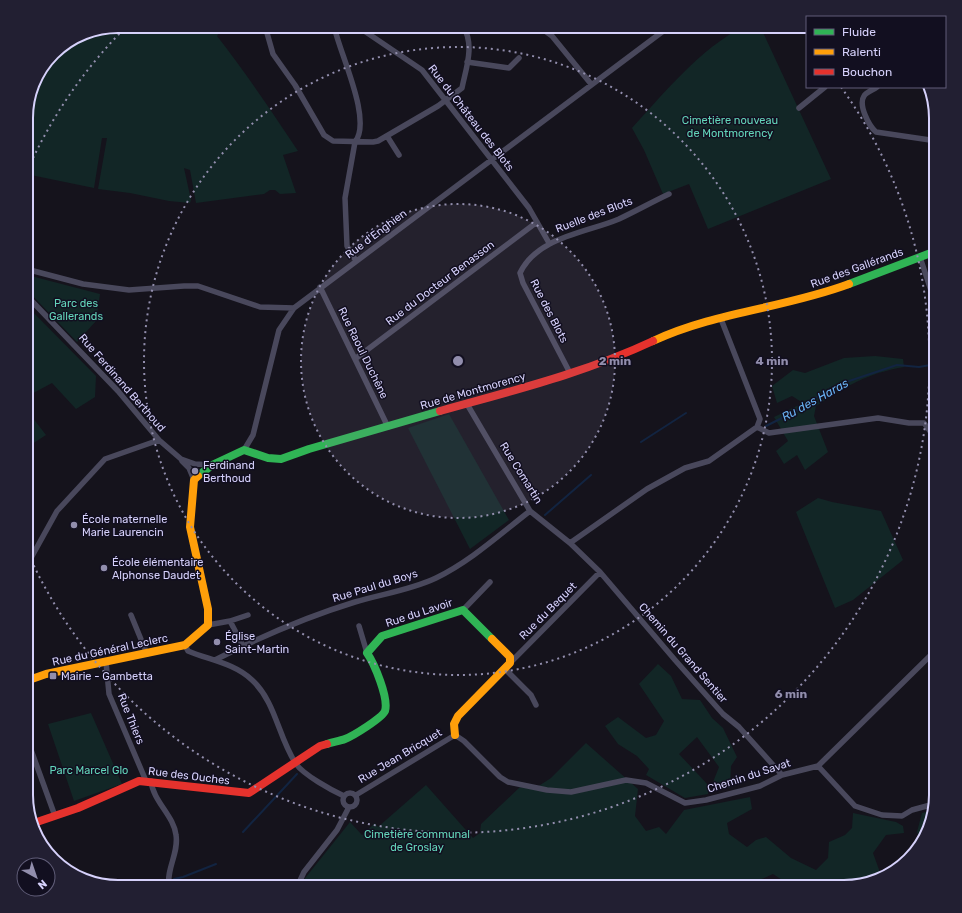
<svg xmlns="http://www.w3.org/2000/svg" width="962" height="913" font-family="Rubik,sans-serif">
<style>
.green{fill:#122626}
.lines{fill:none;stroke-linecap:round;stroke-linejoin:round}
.stream{stroke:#122441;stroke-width:2}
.street{stroke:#49485c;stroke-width:5.5}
.fast{stroke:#30b455;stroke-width:8}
.slow{stroke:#ff9f0a;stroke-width:8}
.jam{stroke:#e5322d;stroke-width:8}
.ring{fill:none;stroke:#928ead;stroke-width:2;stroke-dasharray:2 4}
.poi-dot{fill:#928ead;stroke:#120f20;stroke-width:1.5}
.labels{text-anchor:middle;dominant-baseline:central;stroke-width:3;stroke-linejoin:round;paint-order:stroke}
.street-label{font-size:11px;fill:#d6d1fb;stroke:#120f20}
.park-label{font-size:11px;fill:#63d5ba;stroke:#120f20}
.poi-label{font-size:11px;fill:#d6d1fb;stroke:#120f20;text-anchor:start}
.water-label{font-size:12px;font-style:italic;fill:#68b1f3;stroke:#120f20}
.rim{fill:none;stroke:#d6d1fb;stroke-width:2}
.centre{fill:#928ead;stroke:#120f20;stroke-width:2}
.ring-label{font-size:12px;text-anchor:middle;font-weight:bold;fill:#928ead;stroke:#120f20;stroke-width:3;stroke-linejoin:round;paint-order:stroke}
</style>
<rect width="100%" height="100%" fill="#15131c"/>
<path class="green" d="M118,26h106l-7,10c29,37 55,76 81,115l-15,4 13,38 -16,1 -5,-4h-5l-6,4 -68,9 -6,-33 -6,-2 7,32 -1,3 -21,-2 -39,-8 -32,-4 9,-51h-5l-8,50 -68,-14 8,-47 -1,-40 3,-10 21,-28 26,-16z
M744,26h16l71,153 -123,50 -19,-45 -26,10 -19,-44 -12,-22c34,-37 67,-78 112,-102z
M31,276l69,18 -4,27 -19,21 -51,-53v-5z
M26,305l70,71 -1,21 -19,12 -24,-26 -26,14z
M875,356l28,3 1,8c-39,7 -55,18 -88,39l-2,10 14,36 -23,18 -8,-15 -13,9 -8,-13 12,-10 -14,-24 29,-14 -11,-7 -15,7 -5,-17 21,-16 12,3 39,-15z
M26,409l20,26 -20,13z
M449,414l60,106 -39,29 -62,-121z
M818,498l14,4 49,9 22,49 -50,40 -18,8 -39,-96z
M658,664l13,12 11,23 18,1 12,18 11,10 14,29 -6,9 -1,22h-10l-7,-6 6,-15 -22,-30 -18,17 30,32 -1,8 -23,4 -39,-23 3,-6 -12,-13 -19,-12 -13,-18 13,-9 28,21 10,-3 8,-14 -25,-37z
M91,713l31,71 -48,17 -26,-77z
M586,743l52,46 -3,27 11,15 13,-4 7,7 18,-24 66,-13 2,12 -25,14 2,11 18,13 9,-7 10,-3 25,21 25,12 12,-12 1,-16 16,-7 7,-7 1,-15 43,9 7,4 1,7 -18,2 -13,18 9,25 -32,9h-57l-20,-13 -29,13h-446l52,-65 12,13 13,-12 3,4 48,-42 47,53 7,-5 1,-9 39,-37 14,2 17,-11z
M933,810l-4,21 -8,12 -4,-11 5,-19z"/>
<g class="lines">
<path class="stream" d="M766,426l32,-16 10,-8 32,-18 57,-19 22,2 17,-3
M641,442l45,-29
M545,515l46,-40
M243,832l54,-58
M174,879l9,-2 33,-13
M95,882l69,-1"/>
<path class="street" d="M265,26l8,28 22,31 29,50 9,6 40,1 5,-1 60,-35 24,-18c4,-20 13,-43 1,-62
M334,26c5,26 39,94 21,116l-10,56 2,48 9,15
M357,26l65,44 107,138 20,35
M541,28l11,8 39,48
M467,62l42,6 10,-10
M877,87c-4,3 -11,5 -13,9 -6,9 5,30 12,36l54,8 6,-3
M799,108l26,-21
M387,136l12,19
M26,147l4,-32v-17
M920,257l16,49
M26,269l57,15 46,6 55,-4h14l62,21 34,1
M320,287l68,140
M26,295l92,96 41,49 22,19 14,5 17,1
M355,359l182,-137
M570,373l-47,-90 -3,-10c17,-36 66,-40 99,-54 17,-8 33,-17 50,-25
M467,404l63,107 40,32 30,29 75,88 48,54 16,13 43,48
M757,427l12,6 109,-15 31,5h15l8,11 4,8
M244,450l9,-15 26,-105 15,-22 376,-282
M182,461l7,7 5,12
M570,543l77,-54 38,-21 24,-7 48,-34 3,-8 -39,-100
M26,567l31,-56 48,-52 54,-19
M463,610l27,-28
M131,615l16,39
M230,621l18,-6
M208,625l22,-4 13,25
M359,626l8,27
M185,645l3,6c21,9 46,12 64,29 24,22 26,57 44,84 8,11 35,26 48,32
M215,660c45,-23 91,-43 140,-58 27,-8 56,-12 81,-24 35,-17 64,-44 94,-67
M106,662l3,32 37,87
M510,663l90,-91
M504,668l27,27 5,10
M26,736l29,80
M818,766l118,-116
M818,766l37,40 27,9 20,1 10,-6 22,-6
M151,781c2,20 23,35 25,54 3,18 -10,34 -7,52
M343 800a7 7 0 1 1 14 0a7 7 0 1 1-14 0Z
M356,795l99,-60 9,6 36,36 8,5 39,8 24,2 55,-12 20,3 39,20 21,-3 54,-14 22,-11 36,-9
M297,887l7,-15 33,-42 12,-23"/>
<path class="fast" d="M849,284l87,-33
M198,476l14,-11 32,-15 24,8 13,1 28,-10 131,-38
M327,744c6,-2 13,-3 18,-5 8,-3 37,-21 40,-28 4,-13 -11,-48 -18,-58l15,-17 81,-26 29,29"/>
<path class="slow" d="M653,341c62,-29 132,-33 196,-57
M26,681l20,-7 139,-29 23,-20v-16l-18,-82 4,-47 4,-4
M455,735l-1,-11 4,-8 52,-53v-6l-18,-18"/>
<path class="jam" d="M440,411c71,-20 145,-38 213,-70
M31,824l47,-16 61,-27 110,12 71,-47 7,-2"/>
</g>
<circle cx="458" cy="361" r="157" fill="#928ead" fill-opacity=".12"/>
<g class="ring">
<circle cx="458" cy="361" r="157"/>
<circle cx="458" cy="361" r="314"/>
<path d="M28 169A471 471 0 0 1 125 28M841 87A471 471 0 1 1 28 553"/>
</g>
<g class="poi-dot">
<circle cx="195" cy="471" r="4"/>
<circle cx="74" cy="525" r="4"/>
<circle cx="104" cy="568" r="4"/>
<circle cx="217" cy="642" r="4"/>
<rect x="49" y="672" width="8" height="8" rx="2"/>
</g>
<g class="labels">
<g class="street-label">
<text transform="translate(471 118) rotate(52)">Rue du Château des Blots</text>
<text transform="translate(594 215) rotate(-21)">Ruelle des Blots</text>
<text transform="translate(376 234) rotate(-37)">Rue d'Enghien</text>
<text transform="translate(857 268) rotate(-20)">Rue des Gallérands</text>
<text transform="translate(440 283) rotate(-37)">Rue du Docteur Benasson</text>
<text transform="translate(549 311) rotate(63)">Rue des Blots</text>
<text transform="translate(363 353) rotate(64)">Rue Raoul Duchêne</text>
<text transform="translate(122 383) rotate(49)">Rue Ferdinand Berthoud</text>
<text transform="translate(473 391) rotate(-16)">Rue de Montmorency</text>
<text transform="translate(521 473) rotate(58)">Rue Comartin</text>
<text transform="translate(375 586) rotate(-17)">Rue Paul du Boys</text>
<text transform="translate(548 611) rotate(-45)">Rue du Bequet</text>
<text transform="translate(419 613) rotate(-18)">Rue du Lavoir</text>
<text transform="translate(110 650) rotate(-12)">Rue du Général Leclerc</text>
<text transform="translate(683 653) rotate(49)">Chemin du Grand Sentier</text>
<text transform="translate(131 719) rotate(68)">Rue Thiers</text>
<text transform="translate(400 756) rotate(-31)">Rue Jean Bricquet</text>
<text transform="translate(189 776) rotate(7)">Rue des Ouches</text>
<text transform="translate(749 776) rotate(-18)">Chemin du Savat</text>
</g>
<g class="park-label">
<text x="730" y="120">Cimetière nouveau<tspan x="730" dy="13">de Montmorency</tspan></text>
<text x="76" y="303">Parc des<tspan x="76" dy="13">Gallerands</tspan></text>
<text x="89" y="770">Parc Marcel Glo</text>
<text x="417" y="834">Cimetière communal<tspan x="417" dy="13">de Groslay</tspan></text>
</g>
<g class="poi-label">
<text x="203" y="465">Ferdinand<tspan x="203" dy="13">Berthoud</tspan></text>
<text x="82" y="519">École maternelle<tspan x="82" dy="13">Marie Laurencin</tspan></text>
<text x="112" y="562">École élémentaire<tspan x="112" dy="13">Alphonse Daudet</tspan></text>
<text x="225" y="636">Église<tspan x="225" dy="13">Saint-Martin</tspan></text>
<text x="61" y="676">Mairie - Gambetta</text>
</g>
<g class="water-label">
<text transform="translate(815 400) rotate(-29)">Ru des Haras</text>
</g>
</g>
<path d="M0 0H962V913H0ZM118 33H844A85 85 0 0 1 929 118V795A85 85 0 0 1 844 880H118A85 85 0 0 1 33 795V118A85 85 0 0 1 118 33Z" fill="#221f32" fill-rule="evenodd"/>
<path class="rim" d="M118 33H844A85 85 0 0 1 929 118V795A85 85 0 0 1 844 880H118A85 85 0 0 1 33 795V118A85 85 0 0 1 118 33Z"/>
<circle cx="458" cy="361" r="6" class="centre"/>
<g class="ring-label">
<text x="615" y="365">2 min</text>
<text x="772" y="365">4 min</text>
<text x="791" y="698">6 min</text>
</g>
<rect x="806" y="16" width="140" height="72" fill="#120f20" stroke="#605d78"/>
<rect x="814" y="29" width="20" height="6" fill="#30b455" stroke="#605d78"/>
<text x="842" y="36" font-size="12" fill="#d6d1fb">Fluide</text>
<rect x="814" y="49" width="20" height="6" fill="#ff9f0a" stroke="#605d78"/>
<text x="842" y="56" font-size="12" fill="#d6d1fb">Ralenti</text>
<rect x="814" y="69" width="20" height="6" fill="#e5322d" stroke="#605d78"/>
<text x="842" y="76" font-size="12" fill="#d6d1fb">Bouchon</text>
<g transform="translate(36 877) rotate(140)"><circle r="19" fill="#120f20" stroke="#605d78"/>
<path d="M0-3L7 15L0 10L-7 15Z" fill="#928ead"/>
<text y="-6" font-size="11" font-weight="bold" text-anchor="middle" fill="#d6d1fb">N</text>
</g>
</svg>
